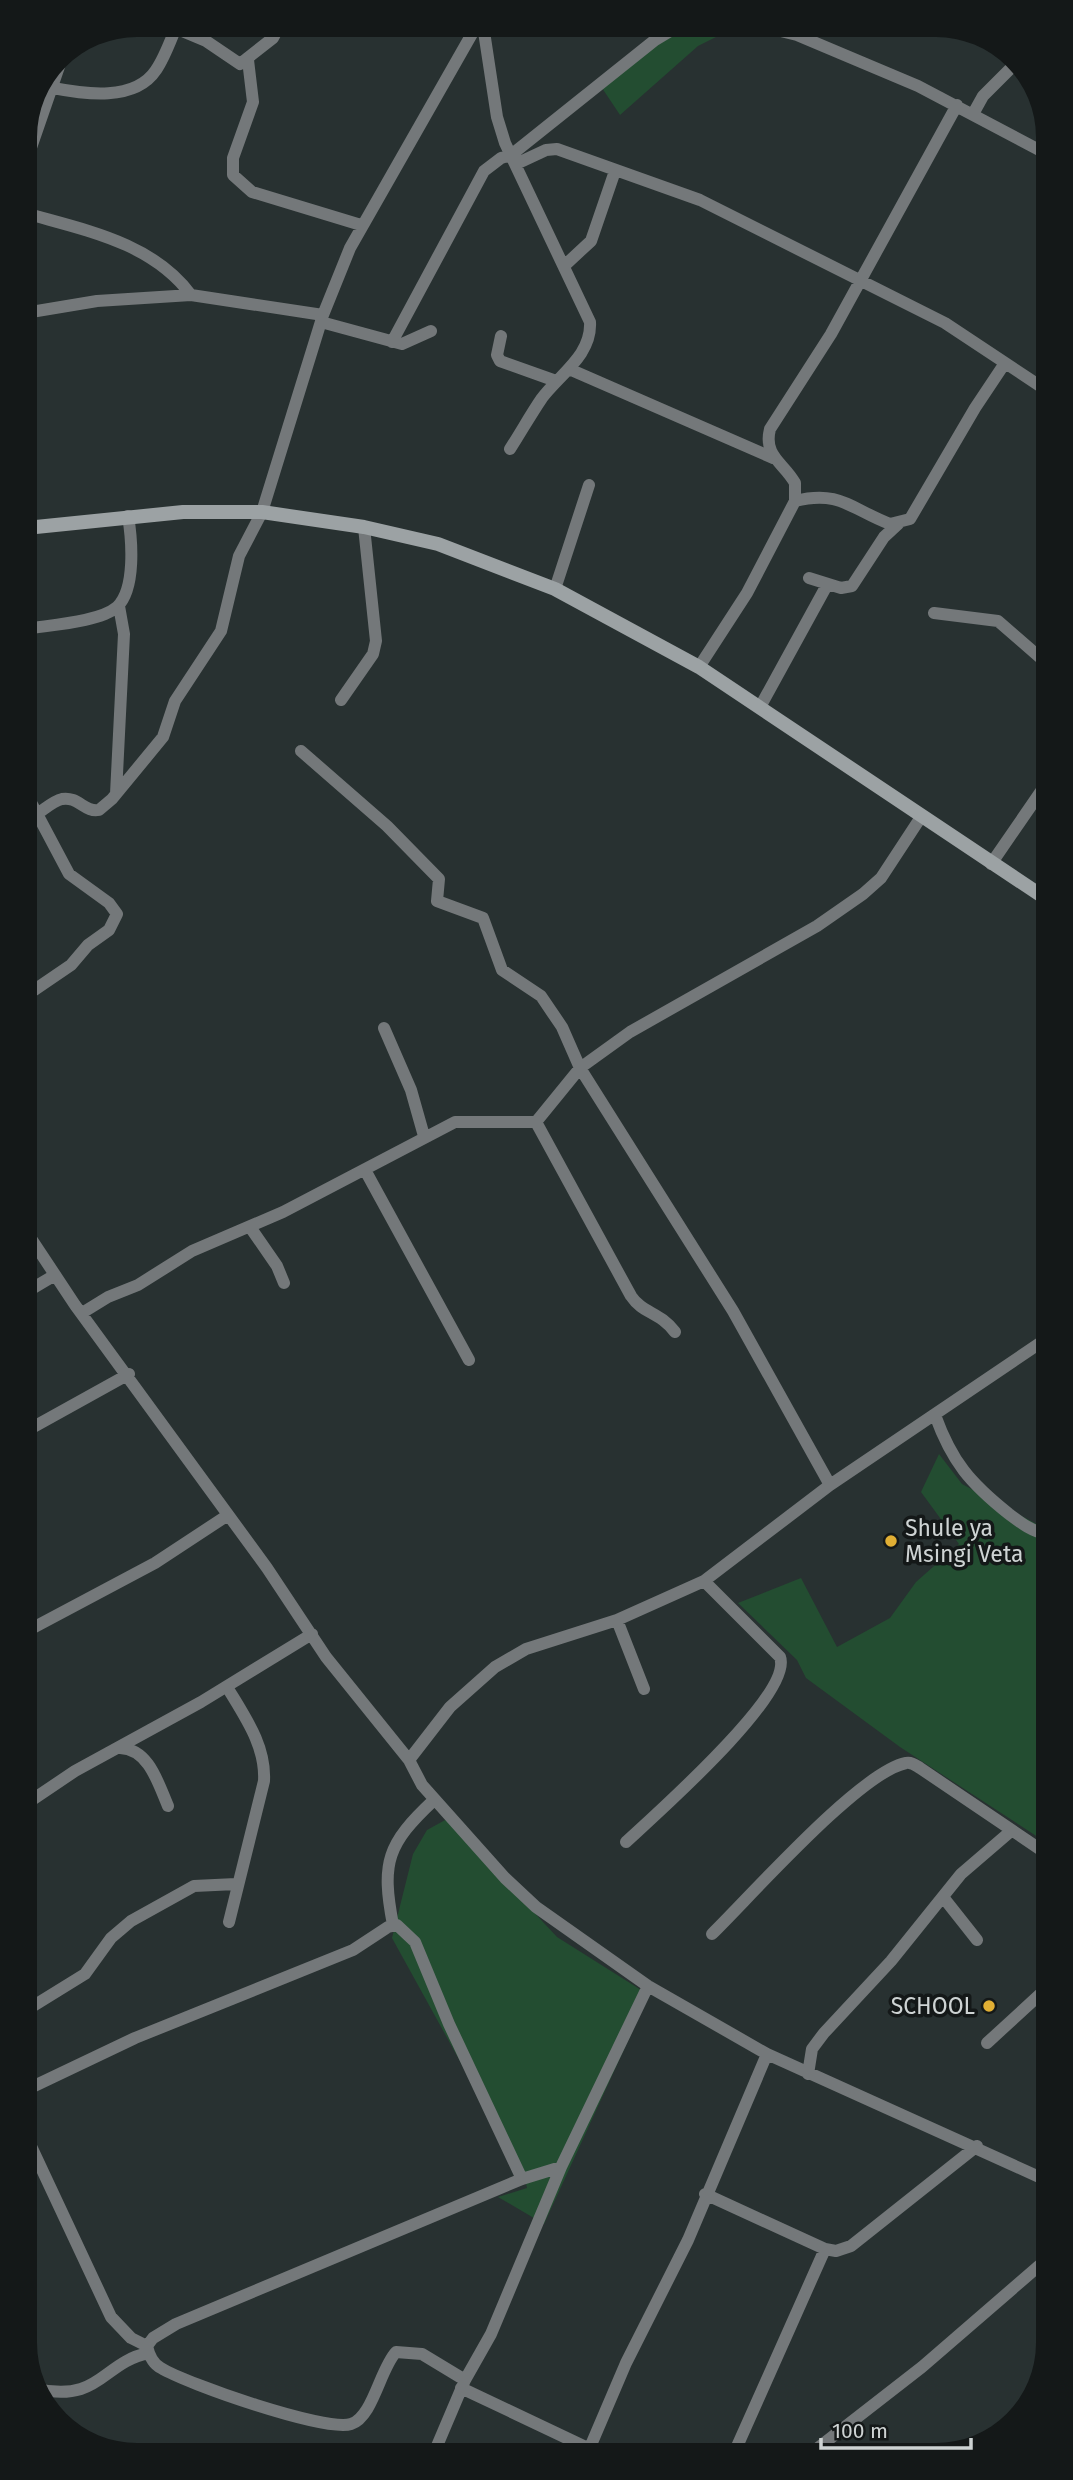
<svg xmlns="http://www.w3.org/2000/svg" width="1073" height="2480" font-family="'Fira Sans',sans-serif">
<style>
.green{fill:#234d31}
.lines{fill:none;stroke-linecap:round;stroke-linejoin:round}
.street{stroke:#74787a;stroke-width:12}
.secondary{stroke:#9ca2a4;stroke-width:14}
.poi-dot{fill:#e1af34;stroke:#141818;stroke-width:2.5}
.labels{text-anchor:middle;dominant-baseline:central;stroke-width:7;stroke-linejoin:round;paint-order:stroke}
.poi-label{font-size:23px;fill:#ced3d3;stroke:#141818;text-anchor:start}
</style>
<rect width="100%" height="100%" fill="#283131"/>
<path class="green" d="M679,25h61l-42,21 -78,69 -18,-27z
M939,1454l23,30 84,45 1,314 -147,-96 -94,-69 -9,-18 -59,-57 63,-25 36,69 53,-29 26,-36 43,-38 -38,-52z
M447,1819l110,118 92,58 -105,229 -46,-27 29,-9 -2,-9 -133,-241 21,-84 14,-24z"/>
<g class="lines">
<path class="street" d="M483,25l14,92 8,26 85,179c2,33 -30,52 -48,76 -11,16 -21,34 -32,51
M757,25l40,10 121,51 125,66
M175,28l31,13 34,23 33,-26 7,-13
M248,60l5,42 -20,56v17l19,17 109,33
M53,88c31,6 82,14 103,-18 9,-13 15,-31 21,-45
M973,114l10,-18 33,-33
M516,164l30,-14 11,-1 143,51 245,123 98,65
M25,165l38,-110
M25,213c59,17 127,29 166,82
M564,266l27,-25 24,-70
M25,313l72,-12 94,-6 132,20
M321,322l81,22 29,-13
M501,336l-4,19 3,6 56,20
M392,342l92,-171 17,-13 10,-3 144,-115 25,-15
M569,369l204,89
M795,501c45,-11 56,8 95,23l20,-5 65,-111 30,-45
M809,578l32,10 11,-2 32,-49 14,-13
M555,589l34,-104
M934,613l64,8 46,40
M26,629c23,-4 74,-7 91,-22 19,-18 15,-67 11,-91
M699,667l48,-74 48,-92v-18c-11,-20 -32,-27 -25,-54l61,-95 126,-229
M341,700l32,-46 3,-13 -12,-114
M760,707l67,-122
M301,751l86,75 52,53 -2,22 46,17 19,52 39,26 21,31 18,41 153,243 97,174
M26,793l43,81 40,29 8,11 -8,16 -21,15 -17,20 -44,30
M116,794l8,-160 -5,-28
M37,814c8,-5 16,-13 25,-15 16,-3 23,14 37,11l13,-11 51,-62 12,-36 46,-70 18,-75 23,-44 61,-197 27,-67 127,-223
M991,864l53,-77
M384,1028l27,62 13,46
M536,1122l95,174c12,18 28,15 44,36
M365,1170l104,190
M250,1227l27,39 7,17
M28,1234l47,71 192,263 59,89 83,103 13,25 83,93 31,29 112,79 119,68 281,127
M28,1291l27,-16
M82,1313l26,-16 30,-12 54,-34 91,-39 172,-90h81l44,-54 50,-36 187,-106 46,-32 18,-16 40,-61
M935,1415c17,47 35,68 74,99 12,9 22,17 37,20
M28,1430l101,-56
M617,1620l27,69
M29,1630l126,-67 73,-48
M227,1687c18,30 39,59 37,94l-35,141
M120,1748c29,1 38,35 48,58
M409,1760l41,-53 45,-40 31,-18 91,-29 87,-39 126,-96 216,-146
M29,1802l46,-31 126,-69 111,-68
M626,1842c29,-27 168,-149 154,-185l-76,-76
M943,1897l34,43
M393,1925c-12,-63 -6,-81 41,-125
M712,1934c38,-37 148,-162 194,-171 6,-1 9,2 14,5l127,86
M30,2008l55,-34 26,-36 20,-17 63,-35 42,-2
M987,2043l61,-56
M808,2074l4,-25 12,-16 67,-72 70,-87 50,-43
M30,2088l105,-50 218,-88 35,-23 9,-2 18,17 34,82 73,155
M30,2144l81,173 20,21 16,8
M705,2194l120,55 11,2 15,-5 126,-100
M465,2380l-43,-26 -26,-2c-16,17 -23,65 -45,72 -26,8 -164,-40 -190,-56 -8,-4 -12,-13 -14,-22l6,-8 23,-14 346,-145 39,-12
M461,2388l133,63
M37,2389c64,14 65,-27 112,-36
M735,2451l90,-202
M814,2451l108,-84 126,-109
M588,2452l38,-89 62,-123 79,-186
M434,2453l31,-73 26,-46 70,-167 87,-181"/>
<path class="secondary" d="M26,528l157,-16h79l102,15 74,17 117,45 144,78 346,231"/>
</g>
<g class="poi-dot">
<circle cx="891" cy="1541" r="7"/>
<circle cx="989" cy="2006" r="7"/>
</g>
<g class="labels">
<g class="poi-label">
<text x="905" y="1528">Shule ya<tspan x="905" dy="26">Msingi Veta</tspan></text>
<text x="975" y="2006" text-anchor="end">SCHOOL</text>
</g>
</g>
<path d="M0 0H1073V2480H0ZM137 37H936A100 100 0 0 1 1036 137V2343A100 100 0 0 1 936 2443H137A100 100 0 0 1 37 2343V137A100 100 0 0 1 137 37Z" fill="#141818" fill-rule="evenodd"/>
<path d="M821 2438v10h150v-10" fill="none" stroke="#ced3d3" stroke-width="3.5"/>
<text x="832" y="2438" font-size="21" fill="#ced3d3" stroke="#141818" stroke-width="5" paint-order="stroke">100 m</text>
</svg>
